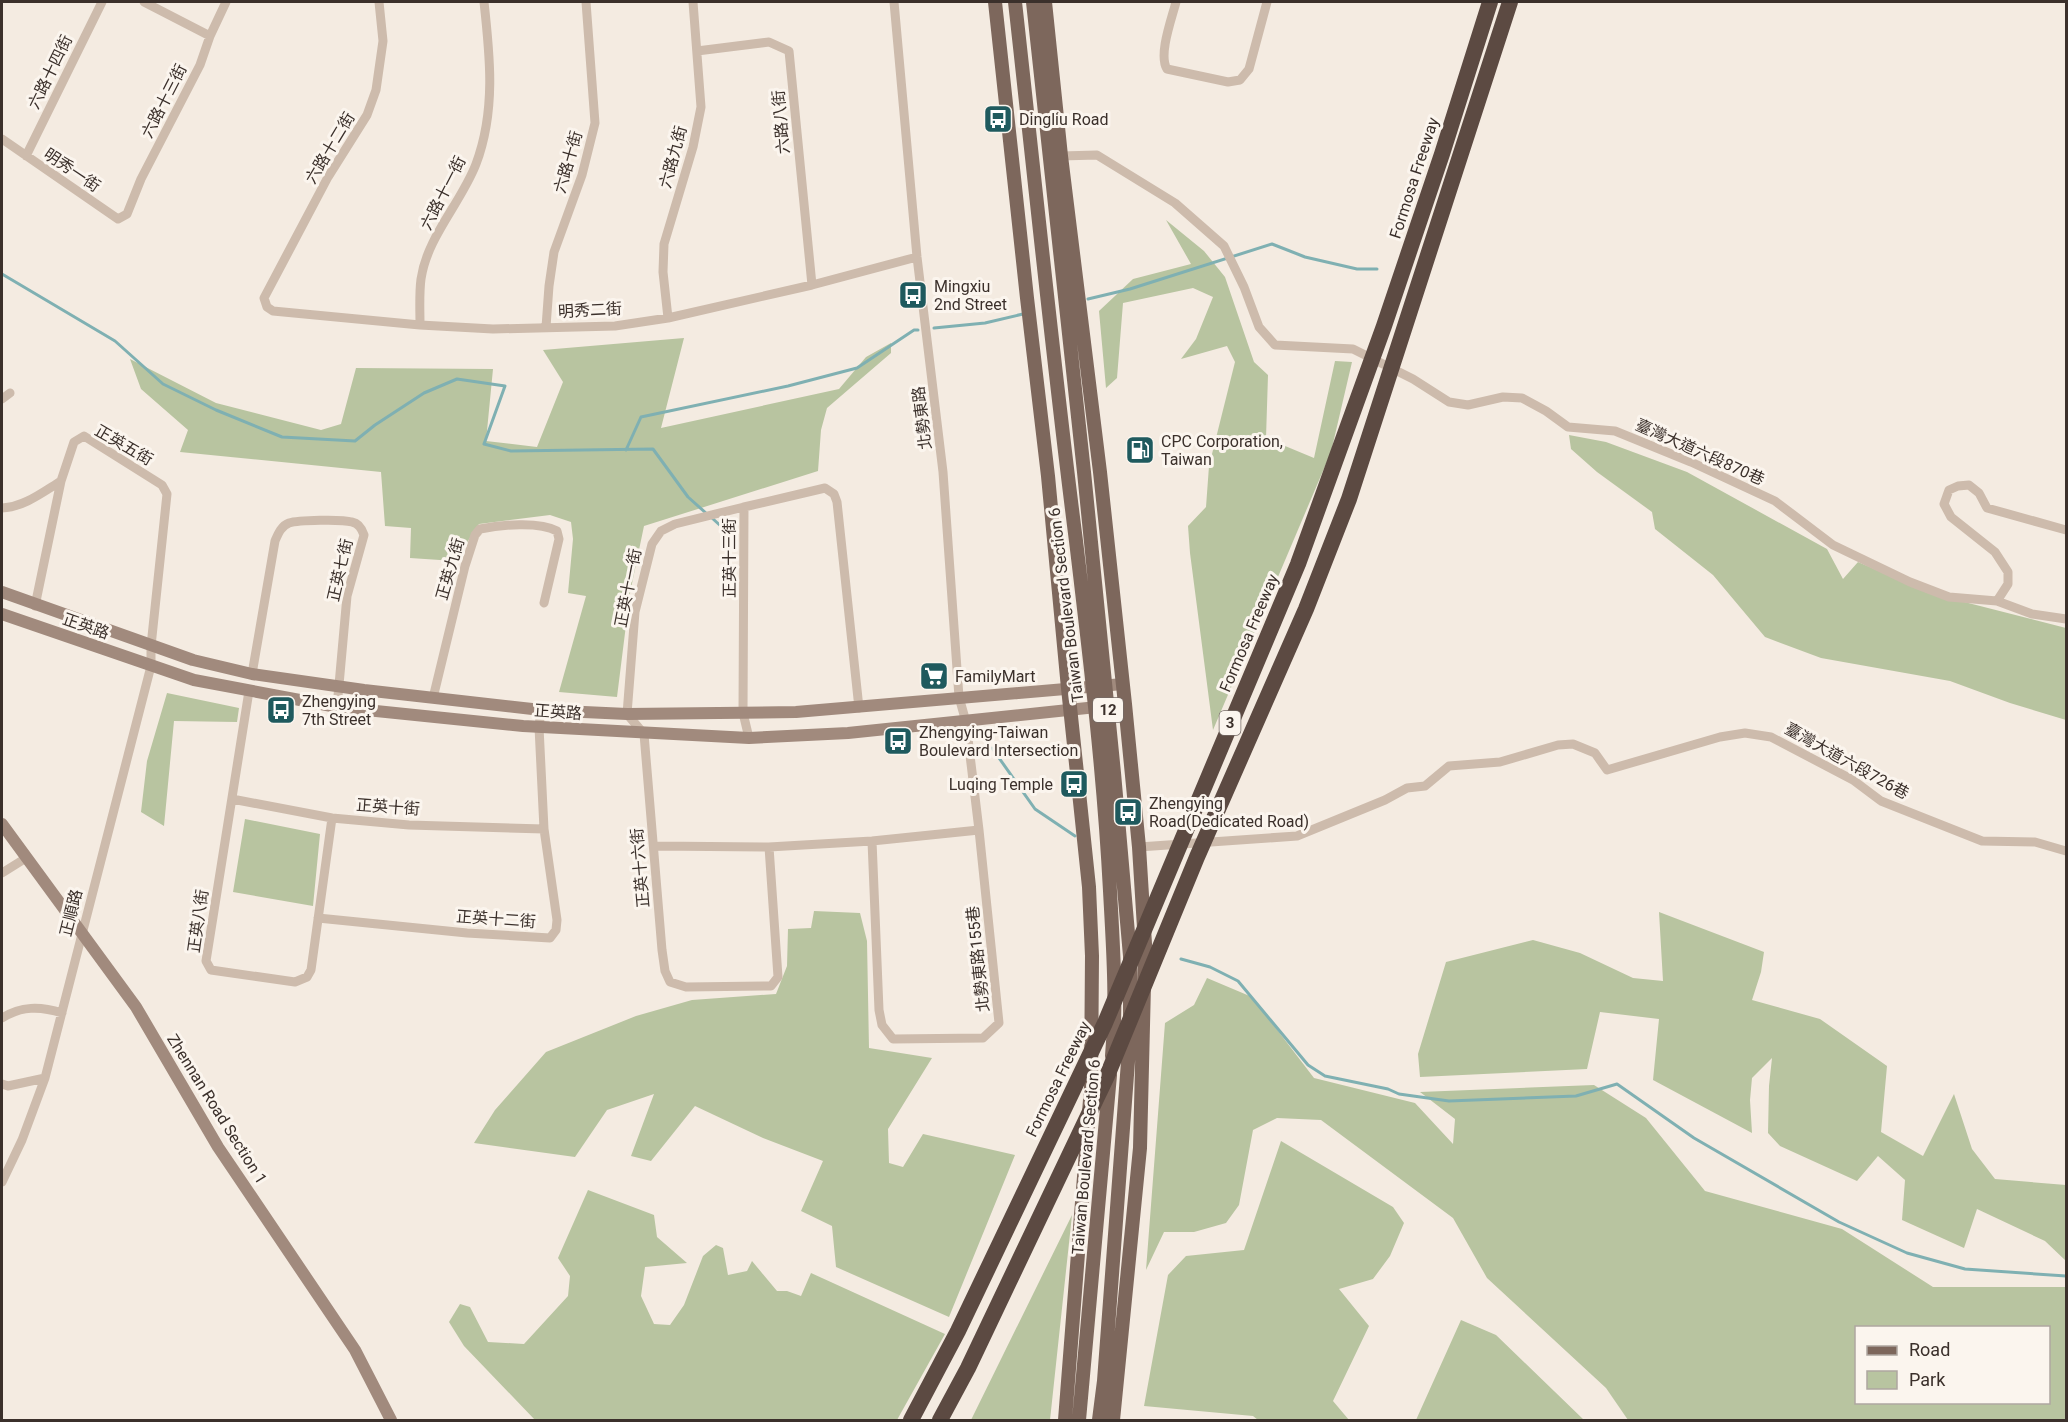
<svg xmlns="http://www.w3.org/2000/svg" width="2068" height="1422" font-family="Roboto,'Noto Sans TC',sans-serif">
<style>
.green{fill:#b8c4a0;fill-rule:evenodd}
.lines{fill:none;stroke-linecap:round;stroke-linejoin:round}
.stream{stroke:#7fb0b2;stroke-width:3}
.street{stroke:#cdbbac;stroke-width:9}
.secondary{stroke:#a18a7d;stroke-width:12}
.primary{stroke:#7d675c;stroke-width:14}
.highway-bridge{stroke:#5c4a42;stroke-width:16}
.labels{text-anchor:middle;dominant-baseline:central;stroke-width:6;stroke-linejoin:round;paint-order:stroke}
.shield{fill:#fbf5ee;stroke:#756b66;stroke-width:1.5}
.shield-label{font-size:15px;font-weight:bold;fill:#3b302b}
.street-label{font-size:16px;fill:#3b302b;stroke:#fbf5ee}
.poi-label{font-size:16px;fill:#3b302b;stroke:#fbf5ee;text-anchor:start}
</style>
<rect width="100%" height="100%" fill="#f4ebe1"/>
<path class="green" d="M1166,220l38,31 21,26 29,85 14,13 -2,63 48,20 21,-97 17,1 -21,90 -118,278 -23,-177 -2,-27 18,-19 3,-41 26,-104 -8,-16 -46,13 15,-20 17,-42 -20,-9 -70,15 -6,75 -11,10 -7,-77 34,-32 58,-15z
M684,338l-23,90 178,-39 27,-32 25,-14v10l-64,55 -6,22 -3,41 -174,55 -14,67 -13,104 -58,-5 27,-96 -18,-3 5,-54 -2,-17 -21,-7 -71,9 -24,37 -45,-3 1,-30 -26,-2 -4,-54 -201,-20 8,-22 -47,-41 -11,-30 86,44 105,27 20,-6 15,-56 137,1 -7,72 51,6 26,-65 -20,-32z
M1569,435l37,7 81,30 140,77 16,30 15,-17 75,32 133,34v92l-56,-17 -60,-22 -129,-23 -56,-21 -52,-62 -58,-46 -3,-17 -55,-40 -26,-23z
M167,693l72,15 -2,14 -63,-1 -10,105 -23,-14 6,-51z
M245,819l75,15 -7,72 -80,-14z
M814,911l46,2 7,28 2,107 63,10 -44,71 1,34 14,4 20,-33 92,21 -66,162 -113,-50 -4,-41 -31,-15 22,-50 -60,-23 -68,-32 -44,55 -20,-5 23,-62 -47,16 -32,47 -101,-14 21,-33 51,-58 90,-36 56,-16 84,-6 11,-28 1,-37 23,-1z
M1659,912l105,40 -3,20 -9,28 68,19 67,47 -6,66 42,24 31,-62 18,55 23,30 71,6v76l-21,-20 -68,-32 -13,39 -62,-28 3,-40 -27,-24 -21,25 -77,-35 -12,-13 1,-47 3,-28 -20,20 -2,22 2,33 -99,-53 6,-61 -59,-7 -13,57 -167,8 -2,-23 28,-92 87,-22 47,13 53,25 30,3z
M1207,978l45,19 62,81 101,25 38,41 2,-25 -35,-27 174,-7 52,33 59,73 137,38 91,58h133v133h-438l-22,-32 -119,-110 -34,-60 -132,-98 -44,-2 -24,12 -14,75 -13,18 -32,9h-30l-18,38 19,-247 29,-18zM1856,1328h192v74h-192z
M1281,1141l112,66 11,16 -14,33 -17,23 -34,10 30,37 -36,75 16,19h-91l-5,-4 -109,-10 24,-131 18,-19 58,-6z
M588,1190l66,25 3,22 30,26 -42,4 -4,29 13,28 16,1 14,-20 19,-49 13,-11 7,3 5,27 19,-4 5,-10 25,30h10l14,5 10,-23 134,61 -48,86h-362l-71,-74 -15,-24 11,-18 10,3 18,35 36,2 44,-48 2,-20 -12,-18z
M1072,1215l-22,205h-79z
M1461,1320l35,15 88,85h-168z"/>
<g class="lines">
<path class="stream" d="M2,274l113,67 48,43 53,26 66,27 73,4 20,-16 49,-32 33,-14 48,7 -21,58 27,7 142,-2 35,48 19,17
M1088,299l42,-10 142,-45 33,13 52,12h20
M934,328l51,-5 38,-9
M626,450l15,-33 147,-31 69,-18 57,-38h4
M712,518l23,21
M992,748l43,61 40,27
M1181,959l29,8 28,14 70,84 17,11 63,13 11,5 50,7 127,-5 41,-12 77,54 145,84 68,31 58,16 101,7"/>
<path class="street" d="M144,2l66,34
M379,2l4,39 -7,49 -9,25 -39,62 -64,121 3,9 6,4 147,14 73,4 122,-3 53,-8 144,-33 105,-28
M1176,2c-4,16 -18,53 -9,67l61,13 12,-2 9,-11 18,-67
M697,51l72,-9 20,9 23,234
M2,139l116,80 9,-5 14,-35 59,-114 10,-29 16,-34
M26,156l76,-154
M1061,156l36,-1 78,48 49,43 20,41 15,40 16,18 78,4 60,30 36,23 19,3 35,-8 19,1 24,13 22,16 47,4 76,31 84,39 58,44 77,37 39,15 48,4 35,13 34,5
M668,318l-5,-46 1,-28 29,-97 8,-40 -8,-105
M420,325c0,-15 -1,-31 1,-46 6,-42 40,-76 55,-115 20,-53 14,-108 8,-162
M546,327l3,-41 5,-34 28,-77 13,-52 -9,-121
M2,399l8,-6
M744,507l-69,17 -14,7 -9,13 -17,68 -8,102 17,20 18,216 3,21 5,11 16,5 85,-1 7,-9 -9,-130
M2,508c22,-1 41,-16 59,-27
M1997,601l11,-17v-12l-13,-20 -44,-35 -7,-13 5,-14 9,-4 11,-1 10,8 8,15 79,22
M252,674l23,-133c3,-7 6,-15 14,-18 9,-3 53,-4 63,-1 6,1 10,7 12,13l-17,61 -10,111
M249,691l-43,270 5,9 84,12 12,-5 4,-7 21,-152
M433,698l32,-132 10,-31 5,-6c20,-4 59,-8 77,2l2,8 -15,64
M749,738l-6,-25 1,-206 81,-19 9,6 3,8 22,206
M232,799l100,19 77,7 135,4
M872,841l7,169 3,15 11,14 90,-1 16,-15 -20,-193 -13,-108 -7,-25 -16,-225 -26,-215 -23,-255
M654,846l115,1 103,-6 107,-11
M1139,847l158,-11 88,-36 22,-12 18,-2 24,-20 51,-4 58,-17 15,-1 22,9 12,17 113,-33 25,-4 26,4 82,43 28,21 101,40 53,1 31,9
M2,873l24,-15
M318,918l149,15 83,5 6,-8 1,-10 -13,-91 -5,-102 2,-17
M2,1018c19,-12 38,-12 60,-5
M2,1084l6,2 37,-8
M2,1182l20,-42 23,-62 106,-412v-20l16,-152 -5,-9 -78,-49 -10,6 -13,39 -26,125"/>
<path class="secondary" d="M2,592l191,68 59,14 112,16 177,20 86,4 169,-2 327,-28
M2,614l192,66 143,27 186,19 226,12 99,-5 277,-29
M2,824l134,183 82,140 137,203 36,70"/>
<path class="primary" d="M995,2l32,296 21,178 20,212 21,199 3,69 -1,131 -26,333
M1015,2c20,179 38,360 61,539 14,117 28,233 34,350 3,55 7,110 2,165
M1033,2l51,470 30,301 16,183v79l-26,346 -5,39
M1045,2l16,154 39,316 25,232 14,143 6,97 -5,204 -27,272
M1079,1420l31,-345"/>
<path class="highway-bridge" d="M911,1420l47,-89 147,-308 193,-459 86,-238 58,-172 48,-152
M940,1420l28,-52 139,-292 90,-219 109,-248 43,-110 161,-497"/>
</g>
<defs>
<g id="bus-square" transform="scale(1.5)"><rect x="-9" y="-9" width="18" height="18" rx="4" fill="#1f5a5e" stroke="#fbf5ee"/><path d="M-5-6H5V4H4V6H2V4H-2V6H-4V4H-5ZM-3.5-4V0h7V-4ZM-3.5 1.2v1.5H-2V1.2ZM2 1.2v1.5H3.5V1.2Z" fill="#fff"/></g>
<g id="fuel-square" transform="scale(1.5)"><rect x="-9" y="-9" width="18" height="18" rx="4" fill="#1f5a5e" stroke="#fbf5ee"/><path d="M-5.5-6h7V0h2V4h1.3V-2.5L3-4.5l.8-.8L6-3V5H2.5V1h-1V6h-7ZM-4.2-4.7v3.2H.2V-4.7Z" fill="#fff"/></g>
<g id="supermarket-square" transform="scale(1.5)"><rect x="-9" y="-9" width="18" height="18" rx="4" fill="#1f5a5e" stroke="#fbf5ee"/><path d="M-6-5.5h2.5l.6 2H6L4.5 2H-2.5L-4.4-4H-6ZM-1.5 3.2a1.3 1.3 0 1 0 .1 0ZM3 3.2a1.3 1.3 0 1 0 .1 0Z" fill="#fff"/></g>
</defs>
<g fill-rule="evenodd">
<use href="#bus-square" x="998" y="119"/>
<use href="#bus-square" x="913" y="295"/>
<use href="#fuel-square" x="1140" y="450"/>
<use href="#supermarket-square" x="934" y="676"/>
<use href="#bus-square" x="281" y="710"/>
<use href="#bus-square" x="898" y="741"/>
<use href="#bus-square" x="1074" y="784"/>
<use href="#bus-square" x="1128" y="812"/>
</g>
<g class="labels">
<g class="shield">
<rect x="1093" y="698" width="30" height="24" rx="4.5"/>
<rect x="1219.5" y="711" width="21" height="24" rx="4.5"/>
</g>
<g class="shield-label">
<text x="1108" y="710">12</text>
<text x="1230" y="723">3</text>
</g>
<g class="street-label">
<text transform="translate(50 72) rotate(-64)">六路十四街</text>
<text transform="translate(164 101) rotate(-63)">六路十三街</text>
<text transform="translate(781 122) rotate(-95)">六路八街</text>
<text transform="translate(330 148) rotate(-59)">六路十二街</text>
<text transform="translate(673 157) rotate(-75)">六路九街</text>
<text transform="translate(568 162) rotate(-74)">六路十街</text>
<text transform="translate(72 170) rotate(34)">明秀一街</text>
<text transform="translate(1414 178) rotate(-72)">Formosa Freeway</text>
<text transform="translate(443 193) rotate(-63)">六路十一街</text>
<text transform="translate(590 310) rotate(-3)">明秀二街</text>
<text transform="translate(922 418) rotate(-97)">北勢東路</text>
<text transform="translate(124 445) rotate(30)">正英五街</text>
<text transform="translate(1700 452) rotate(24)">臺灣大道六段870巷</text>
<text transform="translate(729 558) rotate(-90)">正英十三街</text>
<text transform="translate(450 569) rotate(-74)">正英九街</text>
<text transform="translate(340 570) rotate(-77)">正英七街</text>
<text transform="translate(628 588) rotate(-79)">正英十一街</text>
<text transform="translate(1066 605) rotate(-97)">Taiwan Boulevard Section 6</text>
<text transform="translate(86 626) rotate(19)">正英路</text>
<text transform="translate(1249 633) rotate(-67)">Formosa Freeway</text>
<text transform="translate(558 712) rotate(4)">正英路</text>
<text transform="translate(1847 761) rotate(29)">臺灣大道六段726巷</text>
<text transform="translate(388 807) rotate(4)">正英十街</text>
<text transform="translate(640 868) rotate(-95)">正英十六街</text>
<text transform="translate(71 913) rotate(-76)">正順路</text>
<text transform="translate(496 919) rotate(4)">正英十二街</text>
<text transform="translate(198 921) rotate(-82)">正英八街</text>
<text transform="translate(978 959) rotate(-96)">北勢東路155巷</text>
<text transform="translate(1058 1079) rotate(-64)">Formosa Freeway</text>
<text transform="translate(217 1109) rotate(58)">Zhennan Road Section 1</text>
<text transform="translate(1086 1157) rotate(-85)">Taiwan Boulevard Section 6</text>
</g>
<g class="poi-label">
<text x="1019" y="119">Dingliu Road</text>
<text x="934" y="286">Mingxiu<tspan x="934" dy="18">2nd Street</tspan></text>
<text x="1161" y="441">CPC Corporation,<tspan x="1161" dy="18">Taiwan</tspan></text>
<text x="955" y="676">FamilyMart</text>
<text x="302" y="701">Zhengying<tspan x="302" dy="18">7th Street</tspan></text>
<text x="919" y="732">Zhengying-Taiwan<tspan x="919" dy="18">Boulevard Intersection</tspan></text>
<text x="1053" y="784" text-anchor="end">Luqing Temple</text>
<text x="1149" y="803">Zhengying<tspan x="1149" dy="18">Road(Dedicated Road)</tspan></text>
</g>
</g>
<rect width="2068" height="1422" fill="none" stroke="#3b302b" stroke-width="6"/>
<rect x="1855" y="1326" width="195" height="78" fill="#fbf5ee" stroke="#aea6a0" stroke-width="1.5"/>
<rect x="1867" y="1346" width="30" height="9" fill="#7d675c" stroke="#aea6a0" stroke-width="1.5"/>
<text x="1909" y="1356" font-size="18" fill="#3b302b">Road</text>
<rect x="1867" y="1371" width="30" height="18" fill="#b8c4a0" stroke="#aea6a0" stroke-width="1.5"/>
<text x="1909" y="1386" font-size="18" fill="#3b302b">Park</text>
</svg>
